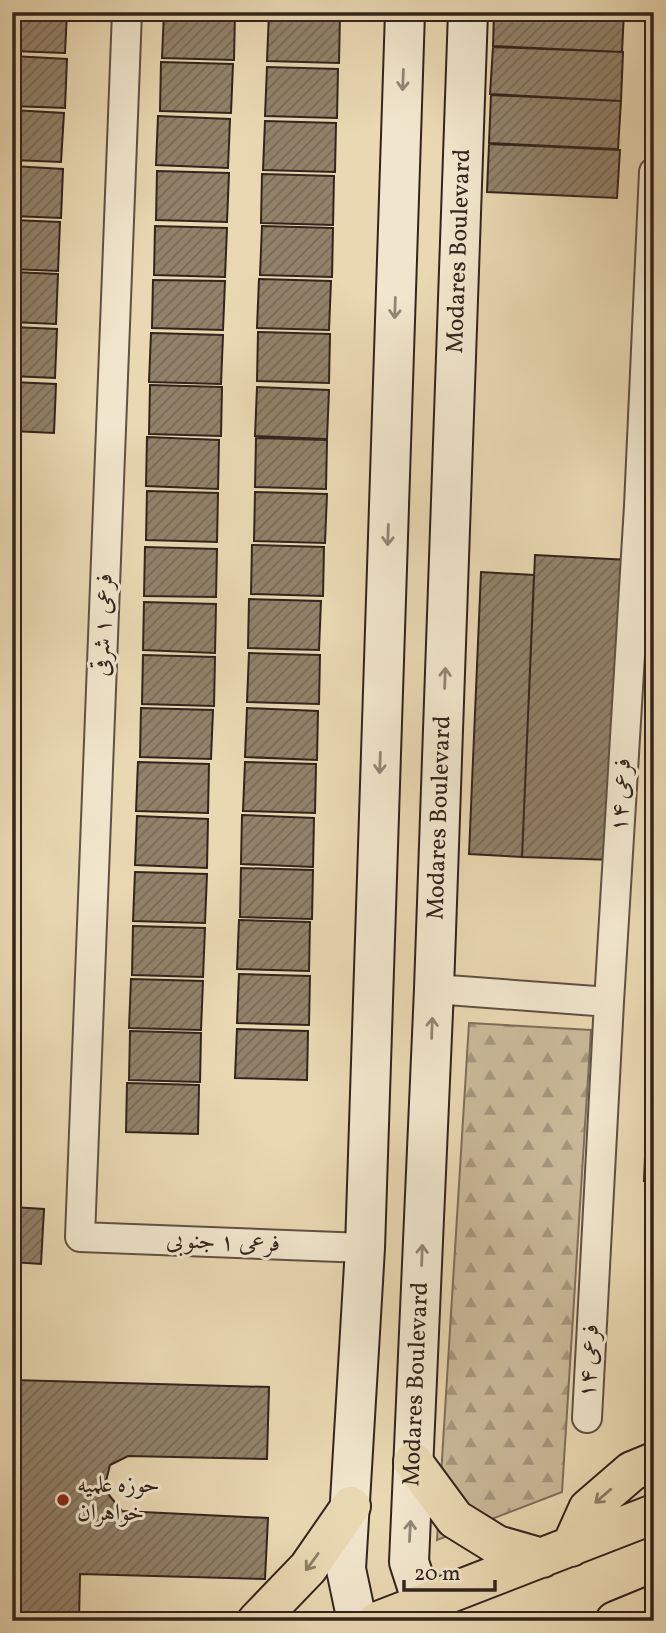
<svg xmlns="http://www.w3.org/2000/svg" width="666" height="1633" font-family="Vollkorn,Amiri,serif">
<style>
.forest{fill:url(#forest-firs);stroke:#7e6e5b;stroke-width:2}
.building{fill:url(#building-hatch);stroke:#33241d;stroke-width:2}
.lines{fill:none;stroke-linecap:round;stroke-linejoin:round}
.minor-casing{stroke:#605142;stroke-width:32}
.secondary-casing{stroke:#33241d;stroke-width:42}
.primary-casing{stroke:#33241d;stroke-width:42}
.minor{stroke:#f1e6cd;stroke-width:28}
.secondary{stroke:#f1e6cd;stroke-width:38}
.primary{stroke:#e9d8b2;stroke-width:38}
.oneway{stroke:#928575}
.oneway2{stroke:#8e7e68}
.poi-dot{fill:#8f2418;stroke:#f1e6cd;stroke-width:2.5}
.labels{text-anchor:middle;dominant-baseline:central;stroke-width:6;stroke-linejoin:round;paint-order:stroke}
.street-label{font-size:24px;fill:#33241d;stroke:#f1e6cd}
.poi-label{font-size:24px;fill:#33241d;stroke:#f1e6cd;text-anchor:start}
</style>
<defs>
<pattern id="forest-firs" width="22" height="20" patternUnits="userSpaceOnUse" patternTransform="scale(1.75)"><rect width="22" height="20" fill="#cab999"/><path d="M5 1l3.5 6h-7zM16 11l3.5 6h-7z" fill="#a5967c"/></pattern>
<pattern id="building-hatch" width="6" height="6" patternUnits="userSpaceOnUse" patternTransform="scale(1.75)"><rect width="6" height="6" fill="#92826a"/><path d="M-1 1l2-2M0 6l6-6M5 7l2-2" fill="none" stroke="#786a57"/></pattern>
</defs>
<rect width="100%" height="100%" fill="#e9d8b2"/>
<filter id="stains"><feTurbulence type="fractalNoise" baseFrequency=".00286" numOctaves="4"/><feColorMatrix values="0 0 0 0 .2 0 0 0 0 .09 0 0 0 0 .02 0 0 0 .5 -.17"/></filter>
<radialGradient id="worn" r=".72"><stop offset=".6" stop-color="#630" stop-opacity="0"/><stop offset="1" stop-color="#630" stop-opacity=".3"/></radialGradient>
<path class="forest" d="M469,1023l122,7 -29,462 -125,48z"/>
<path class="building" d="M12,12h55l-2,41 -53,-2z
M164,12h71l-1,48 -72,-2z
M269,12l71,2 -1,49 -72,-2z
M494,12h130l-2,40 -129,-6z
M493,47l130,5 -2,49 -131,-7z
M12,56l55,3 -2,49 -53,-2z
M161,62l72,2 -2,49 -71,-2z
M267,67l71,2 -1,49 -72,-2z
M491,95l130,6 -3,48 -129,-6z
M12,110l52,3 -3,49 -49,-2z
M158,116l72,3 -2,49 -72,-3z
M265,121l71,2 -1,49 -72,-2z
M489,144l131,6 -3,48 -130,-6z
M12,166l51,3 -2,49 -49,-2z
M157,171l72,2 -2,49 -71,-2z
M262,174l72,2 -1,49 -72,-2z
M12,220l48,2 -2,49 -46,-2z
M155,226l72,2 -2,49 -71,-2z
M262,226l71,2 -1,49 -72,-2z
M12,272l46,2 -2,50 -44,-2z
M259,279l72,2 -2,49 -72,-2z
M153,280l72,1 -2,49 -71,-2z
M12,327l45,2 -2,49 -43,-2z
M258,332l72,2 -1,49 -72,-2z
M151,333l72,2 -2,49 -72,-2z
M12,382l44,2 -2,49 -42,-2z
M150,385l72,2 -1,49 -72,-2z
M257,387l72,3 -2,49 -72,-3z
M147,437l72,3 -1,49 -72,-3z
M256,438l71,2 -1,49 -71,-2z
M147,491l71,2 -1,49 -71,-2z
M255,492l72,2 -2,49 -71,-2z
M252,545l72,2 -1,49 -72,-2z
M145,547l72,2 -1,48 -72,-1z
M535,555l94,5 -15,300 -92,-3z
M481,572l53,3 -12,282 -53,-3z
M249,599l72,2 -2,49 -71,-2z
M144,602l72,2 -1,49 -72,-3z
M249,653l71,2 -1,49 -72,-2z
M143,655l72,2 -1,49 -72,-2z
M141,708l72,2 -2,49 -71,-2z
M247,708l71,3 -1,49 -72,-3z
M138,762l71,2 -1,49 -72,-2z
M245,762l71,2 -1,49 -72,-2z
M242,815l72,3 -1,49 -72,-3z
M137,816l71,3 -1,49 -72,-3z
M241,868l72,2 -1,49 -72,-2z
M135,872l72,2 -2,49 -72,-2z
M239,920l71,2 -1,49 -72,-2z
M133,926l72,2 -2,49 -71,-2z
M239,974l71,2 -1,49 -72,-2z
M131,979l72,2 -2,49 -72,-2z
M653,995h1v46h-3z
M237,1029l71,2 -1,49 -72,-2z
M130,1031l71,2 -1,49 -71,-2z
M651,1041h3v47l-5,-1z
M127,1083l72,2 -1,49 -72,-2z
M649,1087l5,1v45h-8z
M646,1133h8v48h-10z
M12,1207l32,2 -3,55 -29,-2z
M13,1380l256,7 -2,72 -139,-3 -18,9 -6,24 18,22 146,7 -3,61 -185,-5 -1,47h-67z"/>
<g class="lines">
<g class="minor-casing">
<path id="minor" d="M127,12l-47,1225 285,11
M434,989l175,13
M587,1418l22,-416 30,-496 15,-334"/>
</g>
<g class="secondary-casing">
<g id="secondary">
<path d="M357,1621l-11,-52 19,-321 40,-1236"/>
<path id="s1" d="M428,1621l-19,-59 25,-573 34,-977"/>
</g>
</g>
<g class="primary-casing">
<path id="primary" d="M413,1462l42,57 42,26 45,13
M571,1547l17,-38 44,-38 22,-9
M257,1621l51,-53 43,-62
M378,1621l276,-107
M615,1621l39,-16"/>
</g>
<use href="#minor" class="minor"/>
<use href="#secondary" class="secondary"/>
<use href="#primary" class="primary"/>
</g>
<defs><path id="oneway-shaft" d="M-6 0H5M1.5-3L5.5 0L1.5 3" fill="none" stroke-width="1.6" stroke-linecap="round" stroke-linejoin="round" transform="scale(1.75)"/></defs>
<g class="oneway">
<use href="#oneway-shaft" transform="translate(403 80) rotate(92)"/>
<use href="#oneway-shaft" transform="translate(395 308) rotate(92)"/>
<use href="#oneway-shaft" transform="translate(388 535) rotate(92)"/>
<use href="#oneway-shaft" transform="translate(445 678) rotate(-88)"/>
<use href="#oneway-shaft" transform="translate(380 763) rotate(92)"/>
<use href="#oneway-shaft" transform="translate(432 1028) rotate(-88)"/>
<use href="#oneway-shaft" transform="translate(422 1255) rotate(-88)"/>
<use href="#oneway-shaft" transform="translate(410 1531) rotate(-87)"/>
</g>
<g class="oneway2">
<use href="#oneway-shaft" transform="translate(603 1496) rotate(139)"/>
<use href="#oneway-shaft" transform="translate(312 1562) rotate(126)"/>
</g>
<circle class="poi-dot" cx="63" cy="1500" r="7"/>
<g class="labels">
<g class="street-label">
<text stroke="none"><textPath href="#s1" startOffset="1374">Modares Boulevard</textPath></text>
<text transform="translate(104 625) rotate(-88)">فرعی ۱ شرقی</text>
<text transform="translate(622 795) rotate(-87)">فرعی ۱۴</text>
<text stroke="none"><textPath href="#s1" startOffset="807">Modares Boulevard</textPath></text>
<text transform="translate(223 1243) rotate(2)">فرعی ۱ جنوبی</text>
<text transform="translate(590 1361) rotate(-87)">فرعی ۱۴</text>
<text stroke="none"><textPath href="#s1" startOffset="240">Modares Boulevard</textPath></text>
</g>
<g class="poi-label">
<text x="77" y="1486">حوزه علمیه<tspan x="77" dy="28">خواهران</tspan></text>
</g>
</g>
<rect width="666" height="1633" fill="none" stroke="#e9d8b2" stroke-width="42"/>
<rect x="14" y="14" width="638" height="1605" fill="none" stroke="#33241d" stroke-width="3.5"/>
<rect x="21" y="21" width="624" height="1591" fill="none" stroke="#33241d" stroke-width="2"/>
<path d="M404 1580v10h91v-10" fill="none" stroke="#33241d" stroke-width="3.5"/>
<text x="414" y="1580" font-size="21" fill="#33241d" stroke="#f1e6cd" stroke-width="5" paint-order="stroke">20 m</text>
<rect width="100%" height="100%" filter="url(#stains)"/>
<rect width="100%" height="100%" fill="url(#worn)"/>
</svg>
